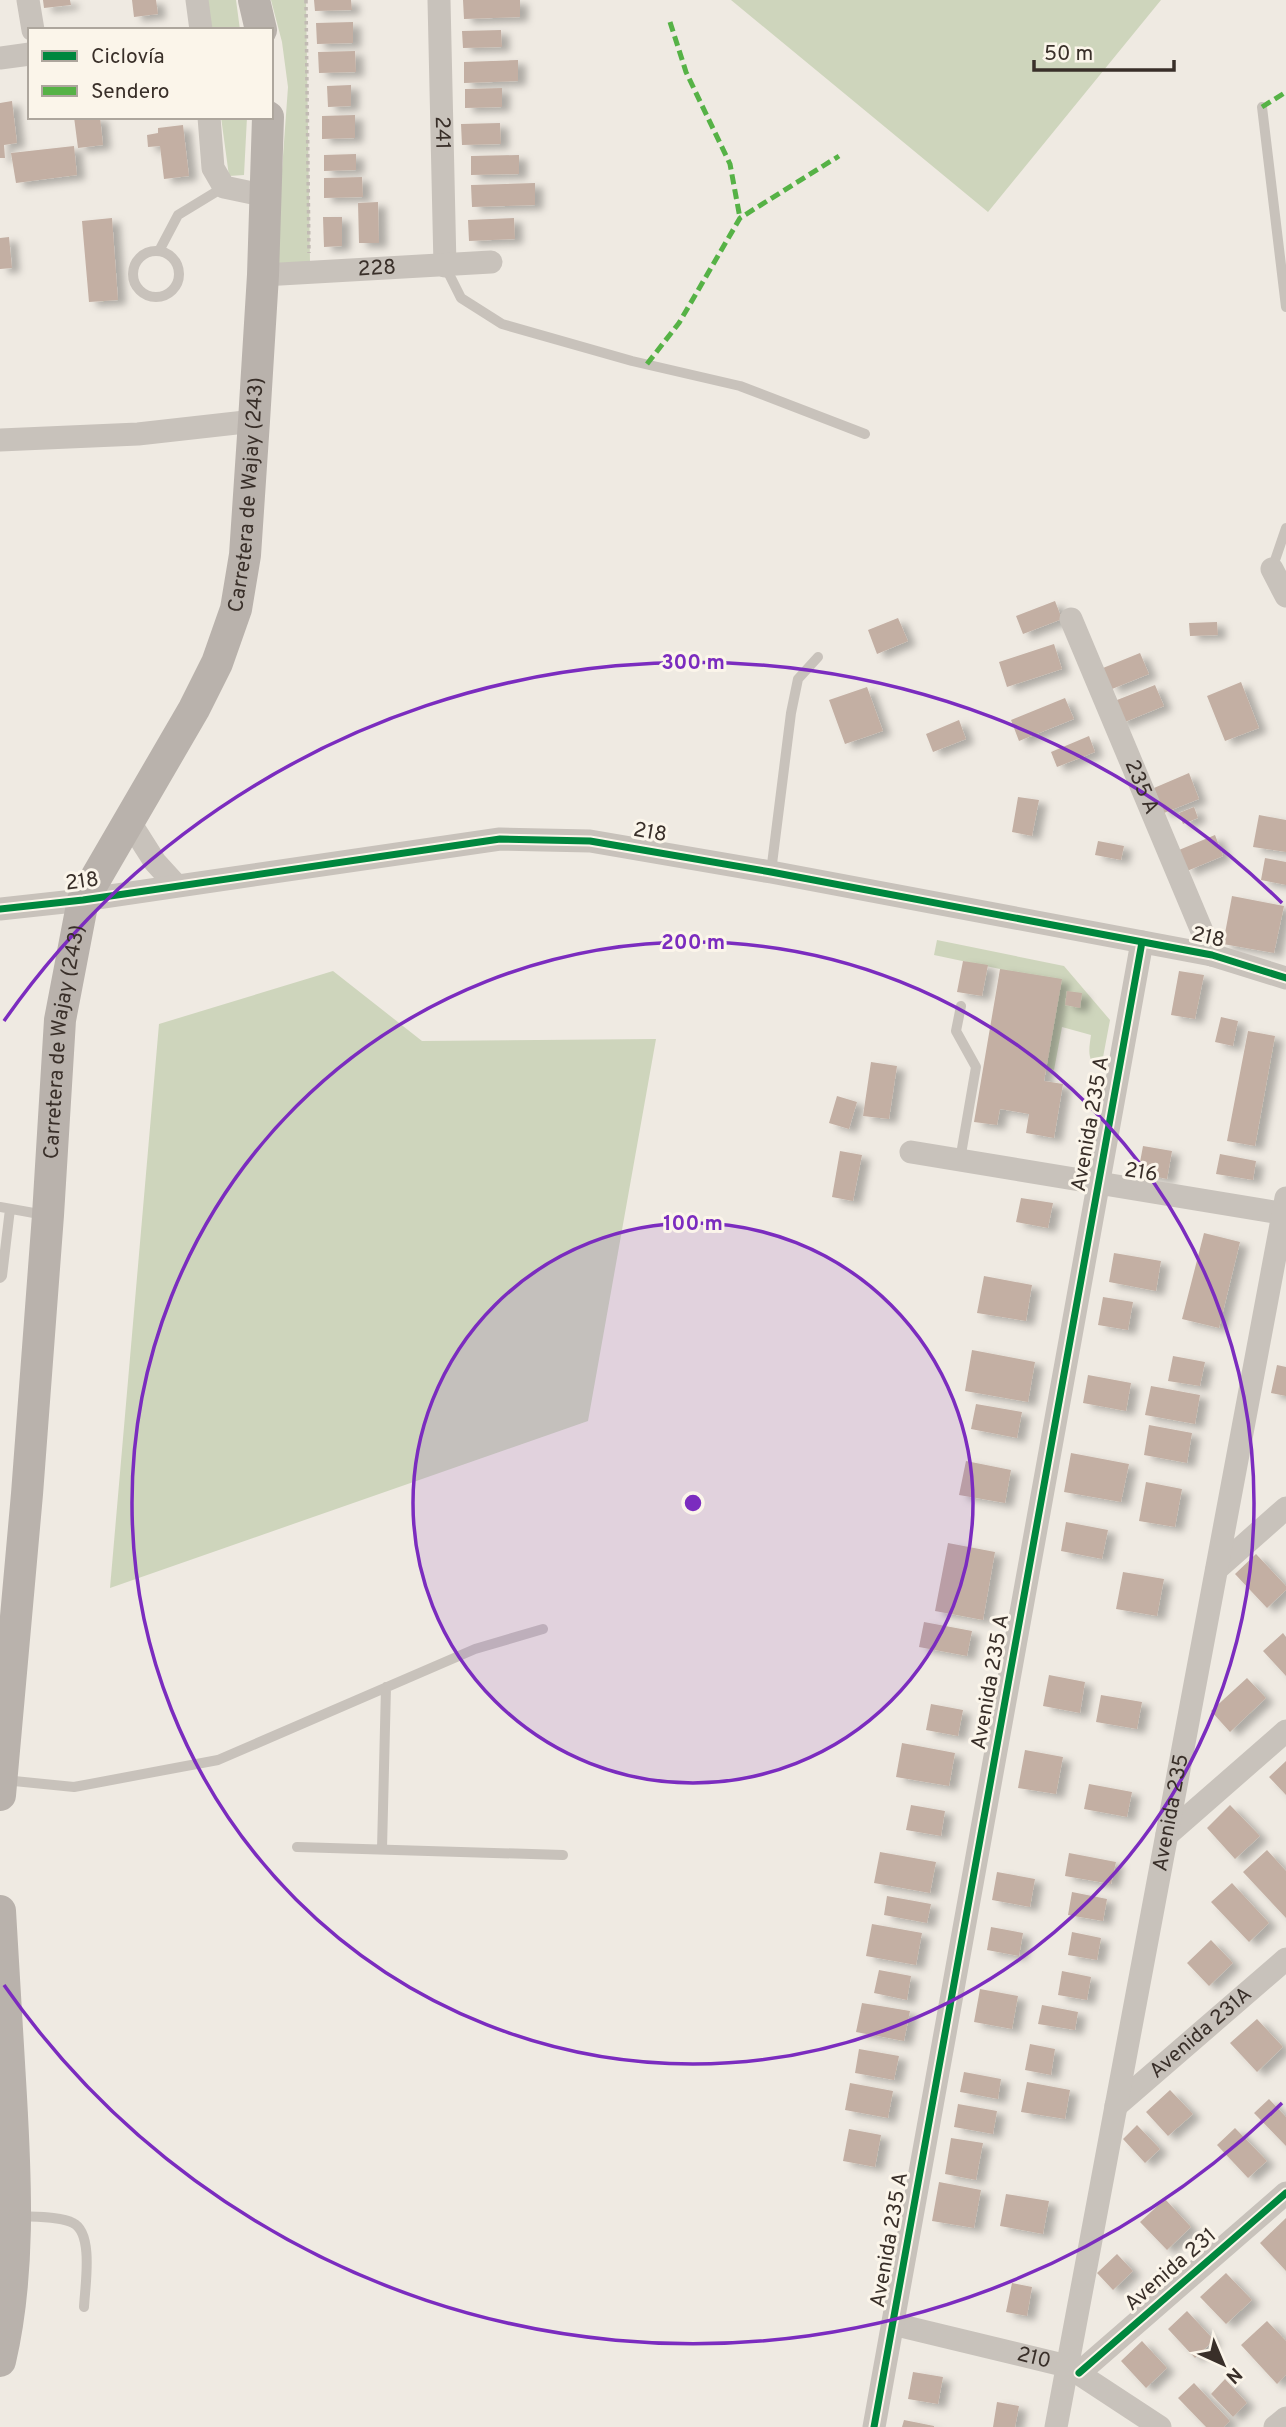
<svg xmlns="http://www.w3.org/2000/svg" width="1286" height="2427" font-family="Overpass,sans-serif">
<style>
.green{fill:#ced5bc}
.building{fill:#c3afa3;filter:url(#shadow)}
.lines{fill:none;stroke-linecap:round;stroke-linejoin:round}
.path{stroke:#c1bab3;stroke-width:3.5;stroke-dasharray:3.5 3.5;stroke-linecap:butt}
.service{stroke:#c8c2bb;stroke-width:10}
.minor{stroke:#c8c2bb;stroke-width:23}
.secondary{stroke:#b9b2ac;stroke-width:32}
.quiet{stroke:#56b246;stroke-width:5;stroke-dasharray:10 5;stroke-linecap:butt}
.cycleway-casing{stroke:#fbf5ea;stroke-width:11}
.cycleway{stroke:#00873e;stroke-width:7}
.ring{fill:none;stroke:#7b2cbf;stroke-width:3.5}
.labels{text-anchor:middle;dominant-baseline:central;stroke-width:6;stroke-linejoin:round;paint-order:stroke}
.street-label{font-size:21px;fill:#392f29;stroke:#fbf5ea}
.centre{fill:#7b2cbf;stroke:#fbf5ea;stroke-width:3.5}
.ring-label{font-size:21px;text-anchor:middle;font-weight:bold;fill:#7b2cbf;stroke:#fbf5ea;stroke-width:6;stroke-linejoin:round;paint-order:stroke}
</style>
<defs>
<filter id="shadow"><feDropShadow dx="8" dy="4.5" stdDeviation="3.5" flood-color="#0004"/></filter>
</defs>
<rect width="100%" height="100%" fill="#efeae2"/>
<path class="green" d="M205,0h31l4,30h-31z
M271,0h35l4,263 -35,4 13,-180 -6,-45z
M731,0h430l-173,212z
M221,117h26l-3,58 -15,1z
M937,940l127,26 46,54 -9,48c-15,-5 -12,-19 -10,-33l-29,-8 -8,43 -8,-2 -46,-99 -66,-14z
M333,971l89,70 234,-2 -68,382 -478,167 49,-564z"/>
<path class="building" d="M43,0h27l1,5 -27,3z
M132,0h24l2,14 -24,3z
M314,0h37l1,10 -37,1z
M463,0h57v17l-56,2z
M353,22v21l-36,1 -1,-21z
M501,30l1,17 -39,1 -1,-17z
M355,51l1,21 -37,1 -1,-21z
M518,60v21l-54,2v-21z
M351,85v21l-23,1 -1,-21z
M502,88v19l-37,1v-19z
M12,101l5,42 -13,2 1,13h-5v-55z
M355,115v23l-33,1v-23z
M74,117h26l3,28 -25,3z
M500,123l1,21 -39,1 -1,-21z
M183,125l6,51 -25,3 -4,-33 -12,1 -1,-12 11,-2v-5z
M74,146l3,29 -61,8 -5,-30z
M356,154v16l-32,1v-16z
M519,155v19l-48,1v-19z
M362,177l1,20 -39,1v-20z
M535,183v22l-63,2 -1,-22z
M378,202l1,41h-20l-1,-40z
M323,217h19v29l-18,1z
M112,218l6,82 -29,2 -7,-81z
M514,218l1,21 -46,2 -1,-21z
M9,237l3,31 -12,1v-31z
M1055,601l7,18 -39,15 -7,-18z
M898,618l10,23 -31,13 -9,-24z
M1217,622l1,13 -28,1 -1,-13z
M1054,644l8,25 -55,18 -8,-25z
M1140,653l9,21 -37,15 -9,-21z
M1241,682l18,46 -34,13 -18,-45z
M1155,685l9,21 -44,18 -8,-22z
M867,687l16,44 -38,13 -16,-44z
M1065,698l9,21 -55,22 -8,-21z
M959,720l7,19 -33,13 -7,-18z
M1089,736l6,16 -38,15 -6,-15z
M1189,773l10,26 -35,14 -10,-25z
M1018,797l21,3 -7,36 -20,-4z
M1194,807l4,11 -15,6 -4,-11z
M1259,815l27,5v32l-33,-5z
M1215,835l8,21 -36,15 -8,-21z
M1098,841l26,5 -3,14 -26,-5z
M1265,858l21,4v23l-25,-5z
M1232,896l52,10 -10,47 -51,-9z
M963,961l25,4 -6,31 -25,-4z
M1000,969l62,10 -18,102 19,3 -9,54 -28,-5 3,-19 -29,-5 -3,16 -23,-3z
M1179,971l25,4 -9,44 -24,-4z
M1067,991l15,2 -2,15 -15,-3z
M1221,1017l17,4 -5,25 -18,-4z
M1248,1031l27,5 -20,110 -28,-5z
M871,1062l26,4 -8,53 -26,-3z
M837,1096l20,6 -8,27 -20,-6z
M1143,1146l29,5 -5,28 -29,-6z
M840,1151l22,4 -9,46 -21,-4z
M1220,1154l36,7 -3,19 -37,-6z
M1021,1198l32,5 -5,25 -32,-6z
M1204,1233l36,9 -21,86 -37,-9z
M1114,1253l47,8 -5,30 -47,-9z
M984,1276l48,9 -6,36 -49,-8z
M1103,1297l30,5 -5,28 -30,-5z
M972,1350l63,12 -7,40 -63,-11z
M1173,1356l32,6 -5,24 -32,-5z
M1277,1365l9,2v29l-15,-3z
M1088,1375l43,8 -5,28 -43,-8z
M1151,1386l49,9 -5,29 -50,-9z
M976,1404l46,8 -5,26 -46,-9z
M1149,1425l43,8 -5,30 -43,-8z
M1071,1453l58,11 -8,38 -57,-10z
M966,1461l45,9 -6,33 -46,-8z
M1146,1482l36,7 -7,38 -36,-6z
M1066,1522l42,8 -6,29 -41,-8z
M948,1543l47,9 -12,68 -48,-9z
M1256,1554l30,32v4l-19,18 -32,-34z
M1123,1572l41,7 -7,37 -41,-7z
M924,1622l48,9 -5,25 -48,-9z
M1283,1633l3,4v39l-23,-25z
M1049,1675l36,7 -5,31 -37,-7z
M1247,1678l19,20 -36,34 -19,-21z
M1101,1695l41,7 -5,27 -41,-7z
M931,1704l32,6 -5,26 -32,-6z
M902,1743l53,10 -6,33 -53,-9z
M1025,1750l38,7 -7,37 -38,-6z
M1286,1761v34l-17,-18z
M1089,1784l43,8 -5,25 -43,-8z
M911,1805l34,6 -4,25 -35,-6z
M1230,1805l30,31 -25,23 -28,-31z
M1267,1850l19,21v47l-43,-46z
M880,1852l56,10 -6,31 -56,-10z
M1069,1853l47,9 -5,22 -46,-8z
M997,1872l38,7 -5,28 -38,-7z
M1232,1883l37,40 -20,19 -38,-40z
M1072,1892l35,7 -4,22 -35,-6z
M887,1896l44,8 -4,19 -43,-8z
M872,1924l50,9 -6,32 -50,-9z
M991,1927l32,6 -4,23 -32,-6z
M1072,1932l29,6 -4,22 -29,-5z
M1211,1940l22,23 -24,23 -22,-23z
M879,1970l32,6 -4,24 -33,-7z
M1062,1971l29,6 -4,23 -29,-5z
M980,1989l38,7 -6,33 -38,-7z
M862,2003l48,8 -6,30 -48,-9z
M1042,2005l36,7 -3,18 -37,-6z
M1257,2019l26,28 -26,25 -27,-29z
M1030,2044l25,5 -4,26 -26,-5z
M859,2049l40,7 -5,24 -39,-7z
M964,2072l37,7 -3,20 -38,-7z
M1027,2082l43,8 -5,29 -44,-7z
M850,2083l43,8 -5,27 -43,-8z
M1170,2090l23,24 -25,22 -22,-24z
M1269,2099l17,18v29l-32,-33z
M958,2104l39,7 -4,23 -39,-7z
M1137,2125l23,24 -15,14 -22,-24z
M1235,2128l32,33 -19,17 -31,-33z
M849,2129l32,6 -6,32 -32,-6z
M951,2138l32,5 -7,37 -31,-6z
M939,2182l42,8 -7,38 -42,-7z
M1006,2194l43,7 -6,33 -43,-8z
M1165,2199l26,28 -24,23 -27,-28z
M1286,2218v53l-26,-28z
M1117,2254l16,17 -20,19 -16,-17z
M1226,2273l26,27 -26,24 -26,-27z
M1012,2283l20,4 -5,29 -21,-4z
M1187,2311l27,29 -19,18 -27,-29z
M1267,2321l19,20v34l-9,9 -36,-39z
M1142,2341l25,27 -21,20 -25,-27z
M913,2372l30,5 -5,27 -30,-5z
M1225,2379l22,24 -14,14 -22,-23z
M1194,2383l36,38 -6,6h-18l-28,-29z
M997,2402l22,4 -4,21h-22z
M904,2420l30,6v1h-32z"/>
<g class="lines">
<path class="path" d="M306,0l3,253"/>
<path class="service" d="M1262,107l24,200
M159,251l19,-36 46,-28
M133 274a23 23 0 1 1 46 0a23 23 0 1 1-46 0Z
M445,266l16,32 41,26 130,37 108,25 125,48
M1272,569l14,-41
M771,872l20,-159 7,-34 20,-22
M960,1160l16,-93 -20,-36 5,-25
M0,1207l45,8
M0,1278l2,-2 8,-67
M4,1780l70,7 144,-27 257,-111 68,-20
M297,1847l266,8
M382,1849l4,-162
M18,2216c15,1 43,0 55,7 21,10 12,63 11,84"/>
<g class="minor">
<path d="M28,0l5,30"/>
<path d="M197,0l4,30"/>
<path id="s1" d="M439,0l6,266"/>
<path d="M0,58l30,-4"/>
<path d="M209,117l4,51 11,19 42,9"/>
<path id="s2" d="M263,275l228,-13"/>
<path d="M0,440l138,-6 116,-13"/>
<path d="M1272,569l14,27"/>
<path id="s3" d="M1071,619l141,336"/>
<path d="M129,821l26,41 21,23"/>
<path d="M0,909l83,-9 417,-61 90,2 181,31 441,83 74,23"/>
<path d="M911,1152l375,62"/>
<path d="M1217,1569l69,-61"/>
<path d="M1167,1835l119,-104"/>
<path id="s4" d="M1116,2106l170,-147"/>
<path id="s5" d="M893,2324l174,42 93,61"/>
<path d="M1079,2373l207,-180"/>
<path d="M874,2427l268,-1485"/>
<path id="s6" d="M1056,2427l230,-1229"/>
<path d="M1275,2427l11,-9"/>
</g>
<g class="secondary">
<path d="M254,0l7,30"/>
<path id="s7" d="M0,1795l27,-301 21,-279 12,-195 23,-120 111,-191 23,-46 19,-54 9,-54 9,-134 9,-146 5,-158"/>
<path d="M0,1911c4,62 7,124 11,186 5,88 9,178 -11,264"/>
</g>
<path class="quiet" d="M670,22l16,50 44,92 10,54
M1262,107l24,-15
M647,364l32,-41 61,-105 99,-62"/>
<g class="cycleway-casing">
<path id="cycleway" d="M0,909l83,-9 417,-61 90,2 181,31 441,83 74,23
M1079,2373l207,-180
M874,2427l268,-1485"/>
</g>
<use href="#cycleway" class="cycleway"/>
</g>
<circle cx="693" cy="1503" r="280" fill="#7b2cbf" fill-opacity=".12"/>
<g class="ring">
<circle cx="693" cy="1503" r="280"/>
<circle cx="693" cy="1503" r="561"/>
<path d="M1282 2103A841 841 0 0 1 4 1985M4 1021A841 841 0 0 1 1282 903"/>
</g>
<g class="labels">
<g class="street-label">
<text stroke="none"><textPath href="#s1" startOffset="133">241</textPath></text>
<text stroke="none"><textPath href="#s2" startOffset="114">228</textPath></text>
<text stroke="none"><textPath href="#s7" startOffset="1344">Carretera de Wajay (243)</textPath></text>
<text stroke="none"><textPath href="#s3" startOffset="182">235 A</textPath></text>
<text transform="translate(650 833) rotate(10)">218</text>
<text transform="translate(82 882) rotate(-8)">218</text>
<text transform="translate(1208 938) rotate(13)">218</text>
<text stroke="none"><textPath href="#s7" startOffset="756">Carretera de Wajay (243)</textPath></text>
<text transform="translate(1091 1124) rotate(-80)">Avenida 235 A</text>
<text transform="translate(1141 1173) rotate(9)">216</text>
<text transform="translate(991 1682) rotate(-80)">Avenida 235 A</text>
<text stroke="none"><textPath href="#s6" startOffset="625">Avenida 235</textPath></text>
<text stroke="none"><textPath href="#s4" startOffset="112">Avenida 231A</textPath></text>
<text transform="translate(890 2240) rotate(-80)">Avenida 235 A</text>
<text transform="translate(1171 2270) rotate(-41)">Avenida 231</text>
<text stroke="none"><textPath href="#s5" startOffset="145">210</textPath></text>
</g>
</g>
<circle cx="693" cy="1503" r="10" class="centre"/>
<g class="ring-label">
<text x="693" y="669">300 m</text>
<text x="693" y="949">200 m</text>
<text x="693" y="1230">100 m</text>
</g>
<rect x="28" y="28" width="245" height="91" fill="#fbf5ea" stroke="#ada69d" stroke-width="2"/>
<rect x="42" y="51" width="35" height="10" fill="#00873e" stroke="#ada69d" stroke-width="2"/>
<text x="91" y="63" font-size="21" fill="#392f29">Ciclovía</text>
<rect x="42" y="86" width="35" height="10" fill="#56b246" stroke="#ada69d" stroke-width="2"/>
<text x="91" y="98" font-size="21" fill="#392f29">Sendero</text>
<g transform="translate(1223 2364) rotate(136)" stroke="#fbf5ea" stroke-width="5" paint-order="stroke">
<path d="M0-5L12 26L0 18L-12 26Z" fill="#392f29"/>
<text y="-10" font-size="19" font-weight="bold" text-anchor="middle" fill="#392f29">N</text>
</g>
<path d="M1034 60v10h140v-10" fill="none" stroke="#392f29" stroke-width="3.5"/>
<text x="1044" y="60" font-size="21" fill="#392f29" stroke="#fbf5ea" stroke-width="5" paint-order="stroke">50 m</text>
</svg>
